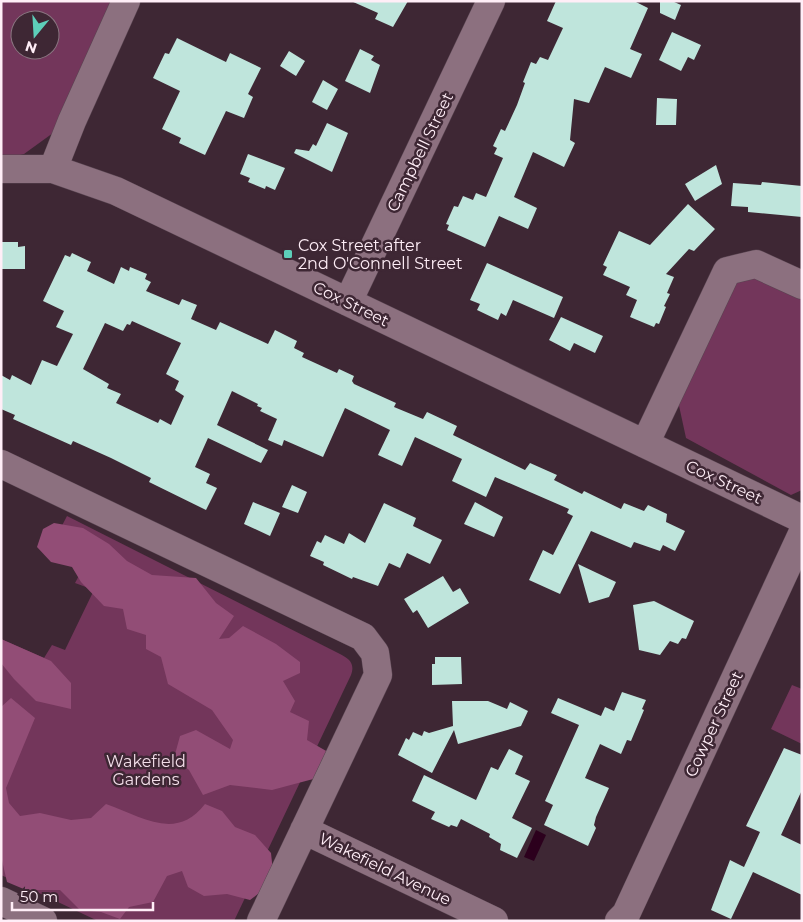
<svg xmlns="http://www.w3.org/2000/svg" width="803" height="922" font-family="Montserrat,sans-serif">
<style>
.green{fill:#73365b;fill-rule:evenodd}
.forest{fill:#924d76}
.water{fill:#2c001d}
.building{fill:#bfe5dc;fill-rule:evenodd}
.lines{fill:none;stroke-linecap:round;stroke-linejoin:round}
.minor-casing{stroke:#594551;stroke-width:29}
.minor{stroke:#8c707f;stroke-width:28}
.poi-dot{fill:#5dceb9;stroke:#3e2734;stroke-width:2}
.labels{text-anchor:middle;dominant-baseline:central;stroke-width:5;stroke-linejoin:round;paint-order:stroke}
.street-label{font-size:16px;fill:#ffeef7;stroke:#3e2734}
.poi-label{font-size:16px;fill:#ffeef7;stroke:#3e2734;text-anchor:start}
.park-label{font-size:16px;fill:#f2dde8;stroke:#3e2734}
</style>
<rect width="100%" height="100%" fill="#3e2734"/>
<path class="green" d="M1,1h114l-62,132 -29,21 -23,6zM20,20h30v30h-30z
M754,271l48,23v196l-11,5 -105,-57 -8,-37 57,-118z
M67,516l273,138c10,5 15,10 11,21l-117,246h-136l-97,-46v-236l43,19 8,-13 13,5 29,-60 -19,-7 7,-13 -28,-29z
M792,685l10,4v55l-31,-15z"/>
<path class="forest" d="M54,523l29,5 26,16 18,17 25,14 44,3 20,25 18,13 -15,23 10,-1 14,-12 33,18 24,18v11l-17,8 12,20 -5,11 19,9 -2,19 21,12 -11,26 -45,12 -42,-5 -27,10 -14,-25 -15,-12 6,-22 16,-6 34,19 3,-9 -21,-30 -44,-26 -7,-27 -15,-8v-14l-19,-6 -4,-20 -19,-3 -23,-24 -9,-15 -21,-5 -14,-15 6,-18z
M1,639l50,22 20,22v26l-35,-8 -22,-22 -13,-16z
M11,698l24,20 -29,70 3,15 11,13 20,-3 31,7 20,-2 15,-14c35,12 70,38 99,0l17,7 13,16 20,8 16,18 2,19 -10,18 -13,10 -23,-6 -23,2 -16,-9 -6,-16 -15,5 -14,26 -24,5 -9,12 -19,-7 -21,-2 -20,-20h-34l-19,-8 -6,-26v-149z"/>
<path class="water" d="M536,830l10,5 -12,26 -10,-4z"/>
<path class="building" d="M351,1h57l-15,26 -18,-8 3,-6z
M556,1h78l14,7 -18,41 12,5 -11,24 -26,-11 -16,36 -15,-4 -4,41 5,3 -11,24 -31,-15 -19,45 23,11 -9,21 -29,-13 -14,31 -38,-17 2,-5 -3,-1 8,-18 4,1 5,-11 10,4 3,-7 10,4 17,-39 -9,-4 3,-6 -4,-2 8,-17 4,2 12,-26 8,-22 -2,-1 8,-20 5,2 4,-7 8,3 15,-32 -16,-7z
M660,1h12l9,4 -6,15 -15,-7z
M672,32l29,13 -7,15 -6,-3 -7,14 -22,-11z
M177,38l49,24 4,-9 31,15 -13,26 5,3 -9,21 -18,-7 -21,44 -26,-12 2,-5 -19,-9 18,-38 -27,-13 12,-25 4,1z
M360,49l14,7 -3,4 9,5 -10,28 -25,-12z
M289,51l16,10 -9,15 -16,-10z
M323,80l15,9 -11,21 -15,-8z
M657,98l20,1 -1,26h-20z
M327,123l21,10 -16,39 -38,-19 2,-4 13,2 4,-7 3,2z
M248,154l37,14 -10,22 -9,-4 -1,3 -17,-7 2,-4 -10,-4z
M716,165l6,19 -27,17 -10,-17z
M762,182l40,4v31l-54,-5v-5l-17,-1 2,-23 28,2z
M688,204l27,25 -21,22 -5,-2 -23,25 8,3 -7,16 3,1 -6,12 2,1 -7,17 -3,-1 -2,4 -24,-10 7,-17 -11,-5 4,-8 -27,-12 4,-8 -4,-2 16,-34 31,14z
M1,242h17v5l7,-1v23h-24z
M72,253l19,9 -4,9 27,13 7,-17 8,4 1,-4 17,7 -2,5 6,3 -5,9 33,14 3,-6 15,6 -6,14 25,11 4,-8 48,22 7,-14 22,11 -3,7 10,5 -2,4 35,16 2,-4 15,7 -2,5 2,3 42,19 -2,4 29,12 4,-7 30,14 -4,9 72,35 5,-7 27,12 -3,5 28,14 2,-3 37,18 3,-6 20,8 4,-6 19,9 -1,8 19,9 -10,20 -12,-6 -3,6 -26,-9 -3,6 -40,-17 -31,63 -31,-14 14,-30 10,5 20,-39 -6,-3 2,-4 -74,-32 -9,20 -34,-16 10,-22 -47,-22 -13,29 -24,-11 12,-25 -45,-22 -22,49 -39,-17 -2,6 -14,-6 9,-21 -17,-8 2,-3 -5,-2 1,-2 -26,-13 -15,34 51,25 -7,13 -53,-25 -13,29 15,7 -4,9 11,5 -11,22 -57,-28 2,-4 -40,-20 -38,-17 -2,4 -58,-26 2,-4 -14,-6v-34l9,5 2,-5 19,10 11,-25 15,6 16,-32 -17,-7 8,-16 -21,-10 22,-46 5,2zM132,321l49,22 -15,31 13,7 -4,9 9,6 -13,29 -11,-6 -2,4 -42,-20 5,-9 -14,-6 2,-4 -26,-15 22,-46 18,8 4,-7 3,1z
M487,263l76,34 -9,21 -41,-18 -7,16 -5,-3 -3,7 -21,-10 3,-6 -10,-4z
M561,317l42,19 -8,17 -21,-10 -4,8 -21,-11z
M292,485l15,7 -9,21 -16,-6z
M253,502l27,11 -10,23 -26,-12z
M475,502l28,15 -9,20 -30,-13z
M384,503l32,15 -3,8 29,14 -12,24 -23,-11 -7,15 -11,-5 -11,23 -25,-9 -1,2 -29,-14 1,-3 -14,-6 7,-15 4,2 4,-8 19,9 5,-11 16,10z
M578,564l38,18 -7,15 -20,6z
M443,576l10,16 7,-4 9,15 -41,25 -11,-18 -4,3 -9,-14z
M654,601l40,20 -8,18 -4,-1 -4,6 -8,-3 -10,14 -21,-5 -6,-45z
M435,657h26l1,27 -30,1v-21h3z
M622,692l24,8 -4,9 2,1 -13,31 -4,-1 -6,14 -21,-10 -15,34 24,10 -13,29 -2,8 2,3 -8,18 -44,-21 9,-20 -8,-4 34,-76 -28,-12 7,-15 43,18 4,-9 9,4z
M452,701h36l19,8 3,-7 18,9 -7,15 -63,18 -4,-14 -22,43 -34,-18 8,-17 3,2 4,-8 9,4 2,-5 5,2 24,-7z
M784,748l18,7v35l-21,45 21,10v50l-49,-23 -22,47 -20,-9 19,-50 14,7 16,-35 -14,-6z
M509,749l14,7 -8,18 15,7 -18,37 20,10 -15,30 -17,-8 1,-6 -12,-7 1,-3 -29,-15 -4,8 -6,-2 -2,2 -18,-8 4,-7 -23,-11 12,-26 52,25 15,-33 7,3z"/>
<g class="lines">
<g class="minor-casing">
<path id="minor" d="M1,169h52l63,22 686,328
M53,169l19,-48 54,-120
M348,302l143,-301
M645,444l82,-173 29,-7 46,21
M1,464l362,173 12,16 3,22 -117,246
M304,830l190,91
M1,901l42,20
M619,921l7,-7 176,-380"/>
</g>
<use href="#minor" class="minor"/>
</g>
<rect class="poi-dot" x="283" y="249" width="10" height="10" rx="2.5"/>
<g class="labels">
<g class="street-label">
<text transform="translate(420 152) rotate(-64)">Campbell Street</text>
<text transform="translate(351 304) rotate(26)">Cox Street</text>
<text transform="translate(724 482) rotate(25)">Cox Street</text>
<text transform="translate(714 724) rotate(-65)">Cowper Street</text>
<text transform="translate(385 869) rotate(26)">Wakefield Avenue</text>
</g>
<g class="poi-label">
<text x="298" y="245">Cox Street after<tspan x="298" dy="18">2nd O'Connell Street</tspan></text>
</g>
<g class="park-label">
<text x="146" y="761">Wakefield<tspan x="146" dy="18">Gardens</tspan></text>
</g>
</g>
<rect width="803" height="922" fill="none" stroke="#ffeef7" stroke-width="5"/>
<g transform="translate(35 35) rotate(198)"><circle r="24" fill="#3e2734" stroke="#8b7782"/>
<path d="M0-4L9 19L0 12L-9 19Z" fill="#5dceb9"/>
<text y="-8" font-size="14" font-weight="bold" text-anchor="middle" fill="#ffeef7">N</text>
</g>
<path d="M12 902v8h141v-8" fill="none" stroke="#ffeef7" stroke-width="2.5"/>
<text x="20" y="902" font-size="15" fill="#ffeef7" stroke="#3e2734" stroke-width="4" paint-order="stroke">50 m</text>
</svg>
